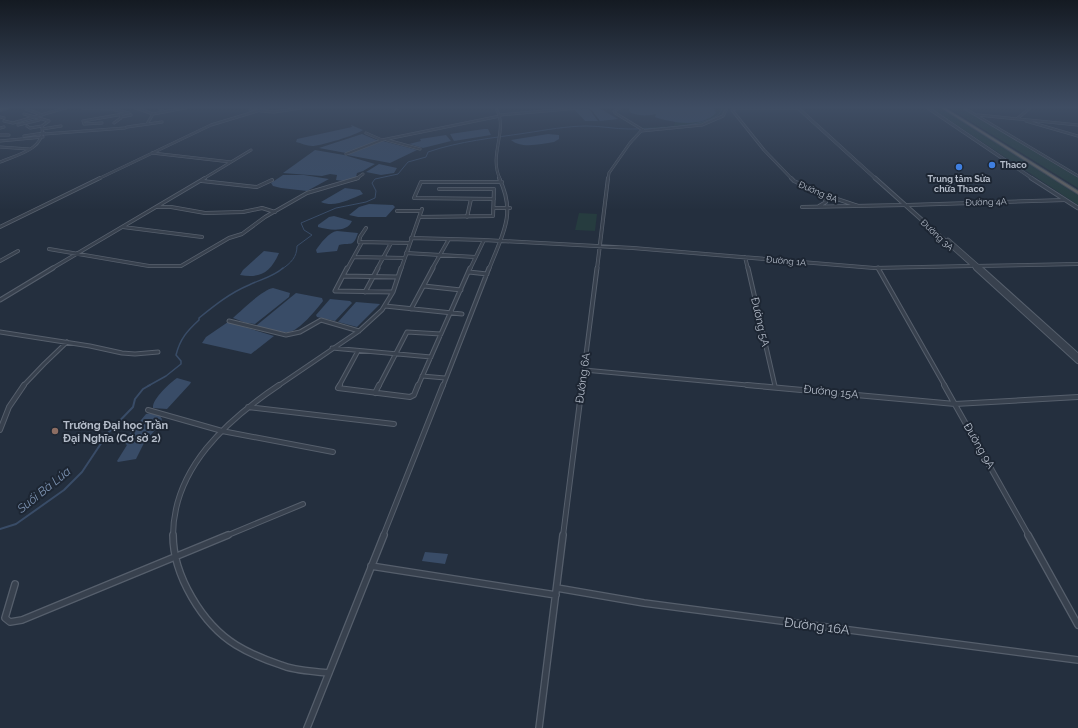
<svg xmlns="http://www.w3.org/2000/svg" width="1078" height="728" font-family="Raleway,sans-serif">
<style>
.green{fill:#263c3f}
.water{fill:#394c67}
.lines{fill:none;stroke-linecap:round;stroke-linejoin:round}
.stream-far2{stroke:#394c67;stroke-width:1}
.stream-far1{stroke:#394c67;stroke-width:1.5}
.stream{stroke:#394c67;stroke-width:2}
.minor-far4-casing{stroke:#565f6c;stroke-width:3}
.minor-far3-casing{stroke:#565f6c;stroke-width:4}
.minor-far2-casing{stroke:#565f6c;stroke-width:5}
.minor-far1-casing{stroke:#565f6c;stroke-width:6}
.minor-casing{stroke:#565f6c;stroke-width:8}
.tertiary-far2-casing{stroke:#565f6c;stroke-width:3.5}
.tertiary-far1-casing{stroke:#565f6c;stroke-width:4.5}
.tertiary-casing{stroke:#565f6c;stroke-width:6}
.primary-casing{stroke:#414a57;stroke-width:2.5}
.trunk-casing{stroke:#434c59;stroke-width:2}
.minor-far4{stroke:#38414e;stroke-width:2}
.minor-far3{stroke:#38414e;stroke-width:2.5}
.minor-far2{stroke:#38414e;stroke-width:3}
.minor-far1{stroke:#38414e;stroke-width:4}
.minor{stroke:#38414e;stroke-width:5.5}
.tertiary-far2{stroke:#38414e;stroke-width:2.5}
.tertiary-far1{stroke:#38414e;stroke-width:3}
.tertiary{stroke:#38414e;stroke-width:4}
.primary{fill:#56606e;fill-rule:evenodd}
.trunk{fill:#656462;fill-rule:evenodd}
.shop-dot{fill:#3f7fe0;stroke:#1d2633;stroke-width:1.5}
.education-dot{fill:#8d6e63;stroke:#1d2633;stroke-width:1.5}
.labels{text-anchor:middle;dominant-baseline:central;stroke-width:4;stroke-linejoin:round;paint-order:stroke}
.far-poi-label{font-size:9px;font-weight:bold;fill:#b4bcc9;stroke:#1d2633;text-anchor:start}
.far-street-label{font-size:9px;fill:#b4bcc9;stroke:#1d2633}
.street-label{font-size:11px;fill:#b4bcc9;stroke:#1d2633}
.poi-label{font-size:11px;font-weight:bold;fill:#b4bcc9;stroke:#1d2633;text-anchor:start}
.water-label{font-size:12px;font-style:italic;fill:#7c92b1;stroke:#1d2633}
.near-street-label{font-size:13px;fill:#b4bcc9;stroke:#1d2633}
</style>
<rect width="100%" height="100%" fill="#242f3e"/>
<path class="green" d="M714,108h12l-2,6 -18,10 -63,6 -4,-2 35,-2 1,-4 29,-1 11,-10z
M931,108h10l137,87v10z
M949,108h13l116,70v10z
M579,213l18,1 -2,17 -20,-1z"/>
<path class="water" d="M590,108h9l19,11 -18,2z
M628,108h86l2,5c-14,15 -44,10 -61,4l1,-3c-9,2 -16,2 -25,-1z
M589,109l9,12h-13l-10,-11z
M351,125l12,5c-6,5 -43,16 -51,16 -5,0 -11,-3 -16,-4l1,-3 55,-12z
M484,129h4l3,6 -37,6 -4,-7z
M362,134l17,7 -33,12 -27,-5z
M548,134l11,1v4l-5,3c-13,2 -33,7 -43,-2z
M446,135l5,6 -28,7 -14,-4 12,-3 -1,-2z
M383,141l34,9 -27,13 -43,-8z
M315,150l29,5 31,9 -12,7 -6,2 -1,4 -12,4 -8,-1 1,-5 -7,-1 -8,2 -39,-3z
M379,164l18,4 -3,5 -13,2 -15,-3z
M283,175h21l25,4 -22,12 -26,-3 -8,-2 -2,-3z
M345,188l15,2 3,4c-13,5 -28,14 -42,8z
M369,204l24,1 2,2 -9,10h-28l-9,-2 10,-8z
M334,216l18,5c-5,12 -23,9 -34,6v-2l11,-8z
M337,231l21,2c-5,15 -7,9 -19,12l-2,6 -20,2 -1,-3c4,-6 13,-18 21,-19z
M264,251l15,2c-8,19 -19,26 -39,22l3,-5z
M273,288l17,5 -1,4 -34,27 -9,-1 -13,-5c9,-8 29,-28 40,-30z
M296,293l26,5 1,3c-6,8 -24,30 -34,31 -10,1 -22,-3 -32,-5v-2z
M330,299l20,2 2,2 -17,18 -18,-4 -1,-2z
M356,302l24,2 -23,23 -19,-5z
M228,322l46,14 -23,18 -49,-11 4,-6z
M177,378l14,4 -1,2 -23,25 -14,-1c-1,-9 17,-25 24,-30z
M151,413l9,3 2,3 -1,4 -17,20 -8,16 -18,3 -1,-1 10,-16 -3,-2 3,-6 19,-23z
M425,552l23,2 -3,10 -23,-3z"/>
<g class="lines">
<path class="stream-far2" d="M282,269c9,-6 15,-12 15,-23l15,-11 -8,-5 -3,-7 35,-15 30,-6 9,-4 1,-7 -4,-8 3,-4 23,-5 10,-12 18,-5 2,-5c32,-11 65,-14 98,-19 20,-3 41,-7 61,-7 14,0 28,3 42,3 16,0 93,-1 93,-21"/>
<path class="stream-far1" d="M148,386l18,-10 15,-12v-3l-5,-6c4,-16 11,-24 23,-35v-2c16,-13 31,-25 50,-33 12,-6 24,-8 34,-17"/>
<path class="stream" d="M0,529l16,-5 48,-34 18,-18 26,-39 25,-26 2,-8 8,-10 7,-4"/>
<g class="minor-far4-casing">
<path id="minor-far4" d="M27,108l-1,1 16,6
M82,108l33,1
M136,108l17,6 -6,10
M159,108l5,4
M395,108l2,2
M496,108c13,22 -8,46 4,71
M620,108l-6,3 1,2 28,17
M964,108l114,68
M250,110l6,-2
M261,111l13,1 27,-4
M153,114l32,-6
M500,115l79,-7
M978,115l100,10
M0,117l4,1
M121,117l10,-2
M1018,118l12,-10
M4,121l9,2 52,-15
M83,121l46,-8 -14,-3 3,-2
M83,121l1,3 18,-1
M1026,121l52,15
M114,123l7,-5v-4
M18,125l21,-5
M27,126l3,2 12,-2
M127,127l35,-5
M0,128l4,-1
M42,129l19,-3
M366,133l16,7 118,-24
M44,134l81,-6
M0,135h9
M24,136l20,-3
M387,140l33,9
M0,141l43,-4
M0,147l29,2
M152,153l79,9
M346,154l36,-14
M0,162c17,-7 46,-13 42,-36l7,-5 -25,-7
M98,179l113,-54 56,-17
M203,179l48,-29
M356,179l7,-5
M608,179l1,-6 21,-30 11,-12 61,-6 21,-9 4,-8
M792,179l-28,-29 -32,-40 5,-2h61"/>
</g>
<g class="minor-far3-casing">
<path id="minor-far3" d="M791,178l3,3 28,13 36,12
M202,181l55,6 15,-7
M494,199l-80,-1 7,-16h81
M908,205l157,-5
M819,206l7,-4 -3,-7
M158,207h13l34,6 38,-1 19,-4 13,4
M802,207l103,-2
M494,208h16
M397,211h24
M419,217l74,-1 1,-27h-55
M467,217l4,-18
M0,227l100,-49
M123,227l79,10
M366,228l-6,9 -1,5 51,1
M411,238l38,1 -17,30
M449,239l35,1
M49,249l100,17h32l48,-28 13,-4 23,-17 42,-24 51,-15
M406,253l69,4
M354,257l50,1
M745,257l3,12
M0,261l18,-10
M976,266l102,-2
M878,268l1,1
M51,269l154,-91
M347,269l15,-27
M377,269l14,-26
M401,269l21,-60
M470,269l14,-29 149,8 241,20 97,-2
M489,269c13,-34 28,-55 10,-91
M597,269l11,-91"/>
</g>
<g class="minor-far2-casing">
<path id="minor-far2" d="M347,268l-12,23 58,1
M748,268l27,118
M878,268l67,118
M469,272l18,2
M343,276l55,1
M424,286l37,4
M365,292l13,-24
M0,300l53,-32
M385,306l77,8
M411,309l22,-41
M229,321l57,14 14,-3 21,-12 38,11
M0,332l90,14 32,7 13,1 23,-2
M332,348l99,9
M584,370l174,16
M422,376l23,2
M23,386l21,-22 23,-22
M278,386l81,-55 23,-21 11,-18 8,-24
M339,386l19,-35
M379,386l28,-54 34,2
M418,386l52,-118
M443,386l46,-118
M582,386l15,-118"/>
</g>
<g class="minor-far1-casing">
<path id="minor-far1" d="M340,385l-2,3 72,9 4,-2 4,-10
M747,385l208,19 123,-7
M944,385l85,151
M375,393l4,-8
M248,407l146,17
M148,410l74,21 111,21
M0,430l9,-23 15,-22
M173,536c0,-68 54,-116 106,-151
M226,536l77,-32
M383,536l60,-151
M563,536l19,-151"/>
</g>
<g class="minor-casing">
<path id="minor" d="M173,535c0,40 29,89 63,110 13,8 30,15 45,20 14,6 33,6 48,8
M1028,535l50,90
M371,566l185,29
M15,584l-10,34 5,4 12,-2 206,-85
M557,588l87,15 434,57
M307,728l77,-193
M539,728l24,-193"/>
</g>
<g class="tertiary-far2-casing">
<path id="tertiary-far2" d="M798,108l78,71
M928,108l105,71"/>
</g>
<g class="tertiary-far1-casing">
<path id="tertiary-far1" d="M875,178l102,91
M1031,178l47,30
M948,240l33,29"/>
</g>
<g class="tertiary-casing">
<path id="tertiary" d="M976,268l102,93
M980,268l98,88"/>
</g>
<g class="primary-casing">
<path id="primary" d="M6,108h3l-9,3v-2z"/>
</g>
<g class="trunk-casing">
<path id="trunk" d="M0,108h7l-7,2z
M942,108h3l133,83v3z"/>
</g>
<use href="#minor-far4" class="minor-far4"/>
<use href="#minor-far3" class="minor-far3"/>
<use href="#minor-far2" class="minor-far2"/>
<use href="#minor-far1" class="minor-far1"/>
<use href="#minor" class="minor"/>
<use href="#tertiary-far2" class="tertiary-far2"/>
<use href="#tertiary-far1" class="tertiary-far1"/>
<use href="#tertiary" class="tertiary"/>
<use href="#primary" class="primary"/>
<use href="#trunk" class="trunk"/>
</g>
<linearGradient id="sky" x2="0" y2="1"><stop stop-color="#141a22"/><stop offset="0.51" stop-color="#3f4d63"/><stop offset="1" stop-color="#3f4d63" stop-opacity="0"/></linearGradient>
<rect width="1078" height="210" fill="url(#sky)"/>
<g class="shop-dot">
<circle cx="992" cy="165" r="4"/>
<circle cx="959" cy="167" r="4"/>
</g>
<circle class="education-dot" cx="55" cy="431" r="4"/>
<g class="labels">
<g class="far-poi-label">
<text x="1000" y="165">Thaco</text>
<text x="959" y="179" text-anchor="middle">Trung tâm Sửa<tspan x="959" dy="10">chữa Thaco</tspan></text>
</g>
<g class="far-street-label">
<text transform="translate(818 192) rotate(23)">Đường 8A</text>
<text transform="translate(986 202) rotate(-2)">Đường 4A</text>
<text transform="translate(937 235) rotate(43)">Đường 3A</text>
<text transform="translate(786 261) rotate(5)">Đường 1A</text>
</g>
<g class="street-label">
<text transform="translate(760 322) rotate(77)">Đường 5A</text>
<text transform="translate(583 378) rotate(-82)">Đường 6A</text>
<text transform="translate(831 392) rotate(6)">Đường 15A</text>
<text transform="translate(979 446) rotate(60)">Đường 9A</text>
</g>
<g class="poi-label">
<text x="63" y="425">Trường Đại học Trần<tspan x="63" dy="13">Đại Nghĩa (Cơ sở 2)</tspan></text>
</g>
<g class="water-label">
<text transform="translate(44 490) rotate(-39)">Suối Bà Lúa</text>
</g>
<g class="near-street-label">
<text transform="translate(817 626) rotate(7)">Đường 16A</text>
</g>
</g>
</svg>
